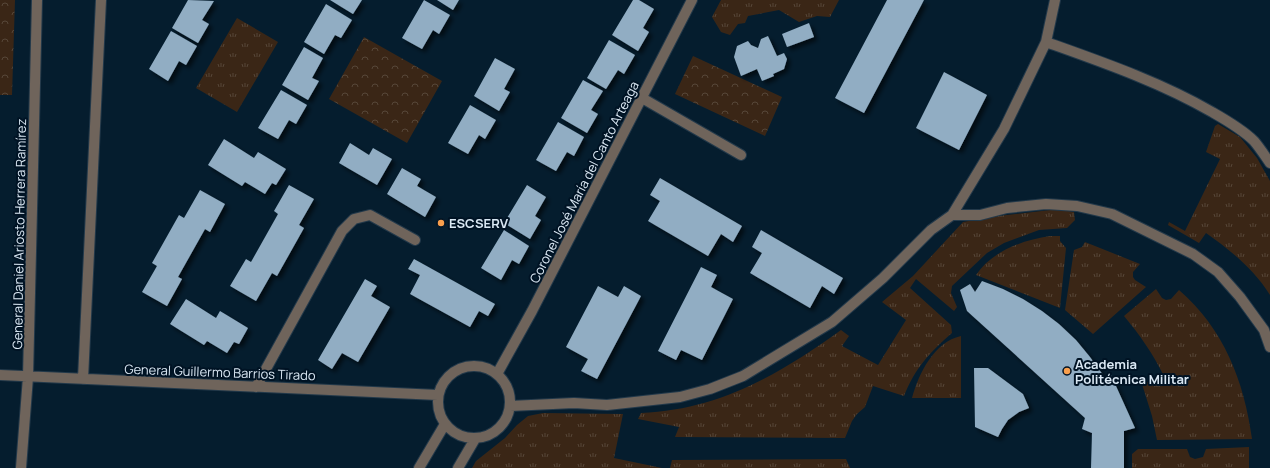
<svg xmlns="http://www.w3.org/2000/svg" width="1270" height="468" font-family="Manrope,sans-serif">
<style>
.grass{fill:url(#grass-tufts)}
.park{fill:url(#park-crowns)}
.building{fill:#91adc3;filter:url(#shadow)}
.lines{fill:none;stroke-linecap:round;stroke-linejoin:round}
.minor-casing{stroke:#23394a;stroke-width:12}
.minor{stroke:#6f645b;stroke-width:10}
.poi-dot{fill:#f99f4d;stroke:#001324;stroke-width:1.5}
.labels{text-anchor:middle;dominant-baseline:central;stroke-width:4;stroke-linejoin:round;paint-order:stroke}
.street-label{font-size:13px;fill:#dae8f4;stroke:#001324}
.poi-label{font-size:13px;font-weight:bold;fill:#dae8f4;stroke:#001324;text-anchor:start}
</style>
<defs>
<pattern id="grass-tufts" width="24" height="20" patternUnits="userSpaceOnUse"><rect width="24" height="20" fill="#3a2616"/><path d="M3 7l-1-3M5 7V3M7 7l1-3M15 17l-1-3M17 17v-4M19 17l1-3" fill="none" stroke="#564638"/></pattern>
<pattern id="park-crowns" width="20" height="18" patternUnits="userSpaceOnUse"><rect width="20" height="18" fill="#3a2616"/><path d="M2 6a3 3 0 1 1 6 0M12 15a3 3 0 1 1 6 0" fill="none" stroke="#564638"/></pattern>
<filter id="shadow"><feDropShadow dx="3.5" dy="3.5" stdDeviation="2" flood-color="#0009"/></filter>
</defs>
<rect width="100%" height="100%" fill="#051d2e"/>
<path class="grass" d="M721,0h118l-9,17 -13,-1 -18,6 -20,-12 -31,6 -3,7 -7,1 -8,11 -9,-3 -9,-15z
M237,18l41,24 -41,70 -41,-24z
M1218,124l22,13 17,21 13,23v114c-16,-26 -40,-45 -64,-62l-7,10 -31,-18 1,-3 16,9 35,-72 -14,-7 9,-26z
M1059,209l15,3 1,8 -8,8 -28,2 -35,13 -17,10 -35,33 -1,7 6,14 -3,4 -38,-32 -6,9 41,37 1,8c-22,19 -37,35 -48,63l-31,-10 -8,21 -8,7 -5,7 -7,17 -170,-1 4,-10 -41,-8 3,-6c78,-3 139,-39 200,-83l8,6 -7,10 36,19 28,-45 -24,-18 31,-26 50,-54 35,-6z
M1050,236h10v5l6,7 -6,60 -84,-33c16,-24 47,-35 74,-39z
M1085,242l55,22 -7,8v5l2,3 11,7 -53,47 -28,-24 9,-60 8,-3z
M1156,289l6,9 4,2 5,-1 8,-9c45,39 65,91 73,149l-95,1 -5,-24 -10,-32 22,-8c-11,-22 -24,-41 -40,-60z
M961,336v62h-49c7,-25 22,-56 49,-62z
M543,413l80,1 -9,44 48,10h-190l4,-7 29,-23 12,-13 11,-9z
M1249,447v21h-117v-14l6,-5h49l3,8 5,2 8,-2 3,-8z
M846,459l4,9h-180l2,-8z"/>
<path class="park" d="M0,0h15l-3,95h-12z
M364,37l78,44 -35,62 -78,-44z
M693,56l89,41 -17,39 -90,-42z"/>
<path class="building" d="M188,0l26,1 -12,19 7,4 -11,19 -26,-15z
M330,0h32l-9,14z
M424,0l26,15 -11,19 -6,-4 -11,19 -20,-11z
M437,0h22l-6,10z
M633,0h6l15,9 -11,19 6,4 -11,19 -26,-16z
M887,0h37l-60,113 -29,-15z
M326,4l26,16 -11,18 -6,-3 -11,19 -20,-12z
M809,23l5,14 -27,10 -5,-13z
M171,31l26,15 -11,19 -7,-4 -11,20 -19,-12z
M768,36l9,20 7,-3 3,6 -3,10 -11,5 1,2 -12,5 -5,-12 -16,7 -7,-19 3,-11 11,-5 3,4 7,3 3,-9z
M609,40l26,15 -11,19 -6,-4 -12,19 -19,-11z
M304,47l19,11 -11,20 7,3 -11,19 -26,-15z
M495,58l20,11 -11,20 6,3 -11,19 -25,-15z
M944,72l43,23 -28,55 -43,-22z
M583,80l20,11 -12,19 7,4 -11,19 -26,-15z
M281,90l26,15 -11,19 -7,-4 -11,19 -20,-11z
M470,105l26,15 -11,19 -6,-4 -11,19 -20,-11z
M558,122l26,15 -10,19 -7,-4 -11,19 -20,-11z
M224,139l30,19 4,-6 28,17 -10,16 -4,-2 -7,11 -20,-12 -3,4 -34,-21z
M350,143l19,12 4,-7 19,11 -15,26 -38,-22z
M402,168l19,11 -4,7 19,11 -11,20 -38,-23z
M660,178l82,48 -9,16 -12,-8 -13,22 -60,-35 12,-20 -10,-6z
M289,185l25,14 -15,26 5,3 -27,48 -5,-3 -16,28 -26,-15 16,-27 5,3 27,-48 -4,-3z
M527,185l19,12 -11,19 6,4 -11,19 -26,-16z
M200,190l25,14 -15,28 -5,-3 -27,48 4,2 -15,27 -25,-14 15,-26 -5,-3 27,-48 5,3z
M504,230l25,16 -10,18 -7,-4 -11,20 -20,-12z
M761,230l82,48 -9,16 -12,-8 -12,22 -60,-35 12,-20 -10,-6z
M414,259l81,45 -7,12 -9,-5 -9,16 -60,-33 10,-19 -12,-6z
M701,267l16,8 -6,12 22,12 -31,61 -21,-10 -5,10 -18,-9z
M365,279l12,7 -6,10 19,11 -32,55 -16,-9 -10,16 -14,-9z
M982,281l21,8 20,10 19,12 17,13 17,16 14,17 16,22 5,-4 24,53 -11,3v37h-33l1,-35 -10,-4 3,-11 -118,-107 -7,-21 10,-6 5,8z
M598,286l20,11 6,-11 17,10 -44,83 -16,-8 7,-12 -22,-12z
M186,299l30,19 4,-7 28,17 -9,16 -5,-2 -7,11 -20,-12 -3,4 -34,-21z
M974,368h14l35,26 6,14 -10,4 -11,8 -6,9 -4,8 -23,-10z"/>
<g class="lines">
<g class="minor-casing">
<path id="minor" d="M1046,42c56,20 114,40 166,70 14,8 30,17 42,29 6,7 11,15 16,22
M642,98l99,57
M952,215h28l27,-7 39,-4 31,2 35,8 81,40 25,18 22,25 24,33 6,17
M438 402a36 36 0 1 1 72 0a36 36 0 1 1-72 0Z
M497,374l35,-63 160,-311
M0,375l438,20
M83,379l18,-379
M256,387l86,-156 12,-12 16,-4 45,25
M510,406l64,-3 33,2 73,-8 30,-8 33,-13 89,-54 51,-44 48,-48 21,-15 52,-86 42,-87 9,-42
M21,468l7,-91 9,-377
M419,468l26,-44
M458,468l17,-29"/>
</g>
<use href="#minor" class="minor"/>
</g>
<g class="poi-dot">
<circle cx="441" cy="223" r="4"/>
<circle cx="1067" cy="371" r="4"/>
</g>
<g class="labels">
<g class="street-label">
<text transform="translate(584 182) rotate(-63)">Coronel José María del Canto Arteaga</text>
<text transform="translate(19 234) rotate(-89)">General Daniel Ariosto Herrera Ramírez</text>
<text transform="translate(220 372) rotate(2)">General Guillermo Barrios Tirado</text>
</g>
<g class="poi-label">
<text x="449" y="223">ESCSERV</text>
<text x="1075" y="364">Academia<tspan x="1075" dy="15">Politécnica Militar</tspan></text>
</g>
</g>
</svg>
